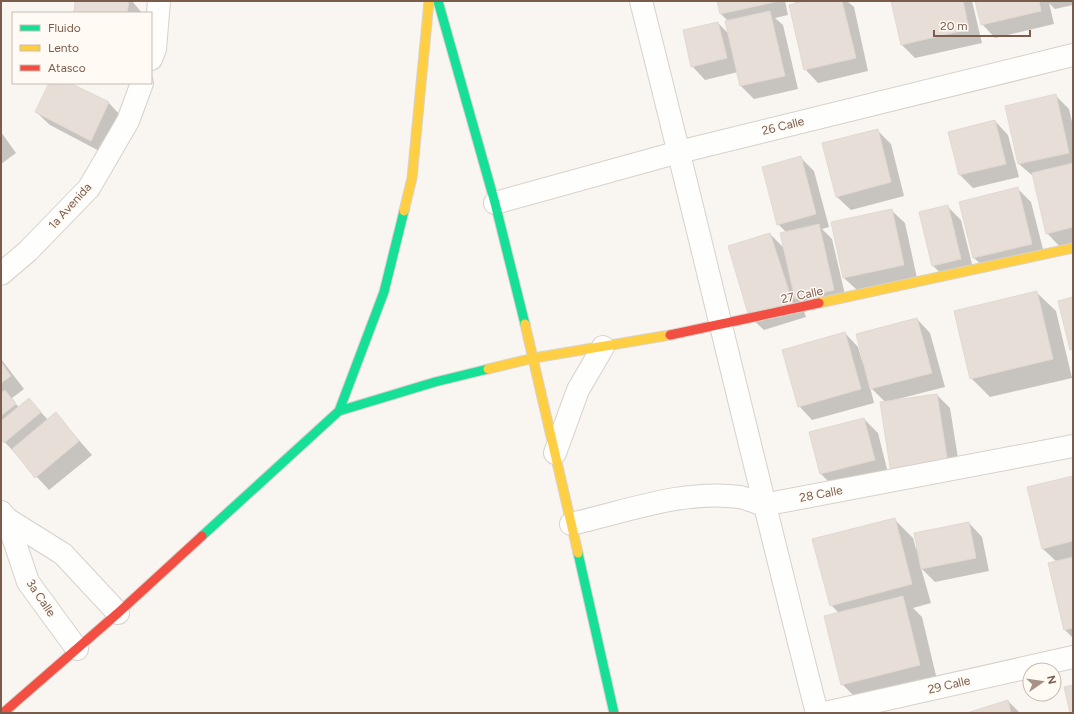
<svg xmlns="http://www.w3.org/2000/svg" width="1074" height="714" font-family="Figtree,sans-serif">
<style>
.shadow{fill:#0003}
.building{fill:#e6ded7;stroke:#e2d8d2}
.lines{fill:none;stroke-linecap:round;stroke-linejoin:round}
.street-casing{stroke:#d7d1cb;stroke-width:24}
.fast-casing{stroke:#d9d2cb;stroke-width:11}
.slow-casing{stroke:#d9d2cb;stroke-width:11}
.jam-casing{stroke:#d9d2cb;stroke-width:11}
.street{stroke:#fefefd;stroke-width:22}
.fast{stroke:#16e098;stroke-width:9}
.slow{stroke:#ffcf43;stroke-width:9}
.jam{stroke:#f24e42;stroke-width:9}
.labels{text-anchor:middle;dominant-baseline:central;stroke-width:3;stroke-linejoin:round;paint-order:stroke}
.street-label{font-size:12px;fill:#7a5c4d;stroke:#fffaf3}
</style>
<rect width="100%" height="100%" fill="#f9f5f0"/>
<path class="shadow" d="M76,1h56l10,12h-67z
M718,1h67l3,14 -13,3 8,7 15,64 -44,10 -13,-13 -3,-14 -33,8 -13,-14 26,-43 11,11 -1,-13 -7,-7z
M794,1h53l7,6 14,64 -50,12 -13,-14 -8,-65z
M892,1h80l10,42 -67,15 -13,-13z
M976,1h97v4l-18,4 -6,-6 5,21 -59,14 -13,-14z
M50,83h17l42,20 13,14 -17,37 -55,-29 -14,-13z
M1055,95l14,14 4,17v118l-13,3 -13,-14 -13,-56 -15,-13 -13,-57z
M995,121l13,14 11,42 -46,11 -13,-13 -11,-43z
M877,130l14,14 13,52 -53,14 -14,-13 -14,-53z
M1,132l15,21 -15,11z
M800,157l14,14 15,56 -7,2 10,10 15,64h-46l5,14 -42,13 -14,-13 20,-83 15,15 2,-16 -9,-9z
M1017,188l14,14 14,55 -57,14 -14,-13 -13,-56z
M947,206l14,14 13,52 -27,7 -14,-13 -13,-53z
M891,210l14,13 12,55 -59,13 -14,-13 -12,-55z
M1036,292l20,19 16,67 -82,19 -19,-19z
M917,319l13,14 15,54 -51,13v1l43,-6 13,13 11,69 -91,-90 4,16 -62,17 -13,-14 46,-73 13,14 5,17z
M1,359l23,30 -12,9 7,10 10,-9 19,21 8,-6 36,41 -43,35 -48,-52z
M864,419l14,14 10,40 -54,14 -13,-13 -10,-41z
M1073,478v160l-8,-8 -8,-68 -14,-13 -15,-61z
M894,519l19,19 3,11 53,-26 13,14 7,34 -54,11 -14,-14 10,35 -18,5 9,9 16,67 -77,19 -19,-19 -3,-71 -8,-8z
M1008,701l12,12h-50z"/>
<path class="building" d="M75,1h54l-2,12h-53z
M717,1h58v1l-55,12z
M805,1h37l14,57 -52,12 -15,-65z
M891,1h72l6,28 -68,16z
M975,1h64l2,10 -60,14z
M770,11l15,65 -45,10 -15,-65z
M718,22l9,36 -36,9 -8,-37z
M49,83h21l39,19 -18,39 -56,-29z
M1056,94l13,59 -51,11 -13,-58z
M995,120l11,44 -47,11 -11,-43z
M878,129l13,53 -55,15 -14,-54z
M801,156l15,58 -39,11 -15,-58z
M1073,163v64l-27,7 -14,-61z
M1018,187l14,57 -59,14 -14,-56z
M948,205l13,54 -29,7 -13,-54z
M892,209l12,56 -61,13 -12,-56z
M819,224l15,66 -39,9 -15,-66z
M770,233l23,71 -44,13 -21,-71z
M1037,291l16,68 -83,20 -16,-68z
M1073,297v52l-3,1 -12,-49z
M917,318l15,55 -62,16 -14,-55z
M845,332l16,57 -63,18 -16,-57z
M1,362l10,14 -10,7z
M5,390l11,14 -15,12v-23z
M937,394l11,70 -57,9 -11,-71z
M29,398l12,14 -37,31 -3,-4v-18z
M56,412l23,29 -44,37 -23,-29z
M864,418l11,42 -55,14 -11,-42z
M1073,476v65l-31,8 -15,-62z
M895,518l17,66 -82,22 -18,-67z
M969,522l7,36 -55,11 -7,-36z
M1073,557v71l-9,2 -16,-67z
M903,596l17,69 -79,20 -17,-69z
M1073,685v28h-3l-6,-26z
M1008,700l3,13h-44z"/>
<g class="lines">
<g class="street-casing">
<path id="street" d="M641,1c60,237 115,475 176,712
M151,59l4,-10 4,-48
M495,203l184,-51 394,-97
M1,274l27,-23 61,-63 39,-67 14,-38
M555,453l23,-63 25,-43
M1,512l6,7 56,35 55,59
M7,519l21,63 49,67
M571,524c54,-12 113,-35 169,-27 8,2 16,5 23,8l310,-59
M825,713l248,-56"/>
</g>
<g class="fast-casing">
<path id="fast" d="M438,1l57,202 30,121
M339,411l45,-119 20,-81
M202,536l137,-125 96,-29 53,-13
M578,553l36,160"/>
</g>
<g class="slow-casing">
<path id="slow" d="M404,211l8,-33 17,-177
M819,303l254,-55
M525,324l53,229
M488,369l46,-11 136,-23"/>
</g>
<g class="jam-casing">
<path id="jam" d="M670,335l149,-32
M3,713l115,-100 84,-77"/>
</g>
<use href="#street" class="street"/>
<use href="#fast" class="fast"/>
<use href="#slow" class="slow"/>
<use href="#jam" class="jam"/>
</g>
<g class="labels">
<g class="street-label">
<text transform="translate(783 126) rotate(-14)">26 Calle</text>
<text transform="translate(70 206) rotate(-48)">1a Avenida</text>
<text transform="translate(802 295) rotate(-12)">27 Calle</text>
<text transform="translate(821 494) rotate(-11)">28 Calle</text>
<text transform="translate(41 598) rotate(56)">3a Calle</text>
<text transform="translate(949 685) rotate(-13)">29 Calle</text>
</g>
</g>
<rect width="1074" height="714" fill="none" stroke="#7a5c4d" stroke-width="4"/>
<rect x="12" y="12" width="140" height="72" fill="#fffaf3" stroke="#cabbb1"/>
<rect x="20" y="25" width="20" height="6" fill="#16e098" stroke="#cabbb1"/>
<text x="48" y="32" font-size="12" fill="#7a5c4d">Fluido</text>
<rect x="20" y="45" width="20" height="6" fill="#ffcf43" stroke="#cabbb1"/>
<text x="48" y="52" font-size="12" fill="#7a5c4d">Lento</text>
<rect x="20" y="65" width="20" height="6" fill="#f24e42" stroke="#cabbb1"/>
<text x="48" y="72" font-size="12" fill="#7a5c4d">Atasco</text>
<g transform="translate(1042 682) rotate(77)"><circle r="19" fill="#fffaf3" stroke="#cabbb1"/>
<path d="M0-3L7 15L0 10L-7 15Z" fill="#a69286"/>
<text y="-6" font-size="11" font-weight="bold" text-anchor="middle" fill="#7a5c4d">N</text>
</g>
<path d="M934 30v6h96v-6" fill="none" stroke="#7a5c4d" stroke-width="2"/>
<text x="940" y="30" font-size="12" fill="#7a5c4d" stroke="#fffaf3" stroke-width="3" paint-order="stroke">20 m</text>
</svg>
